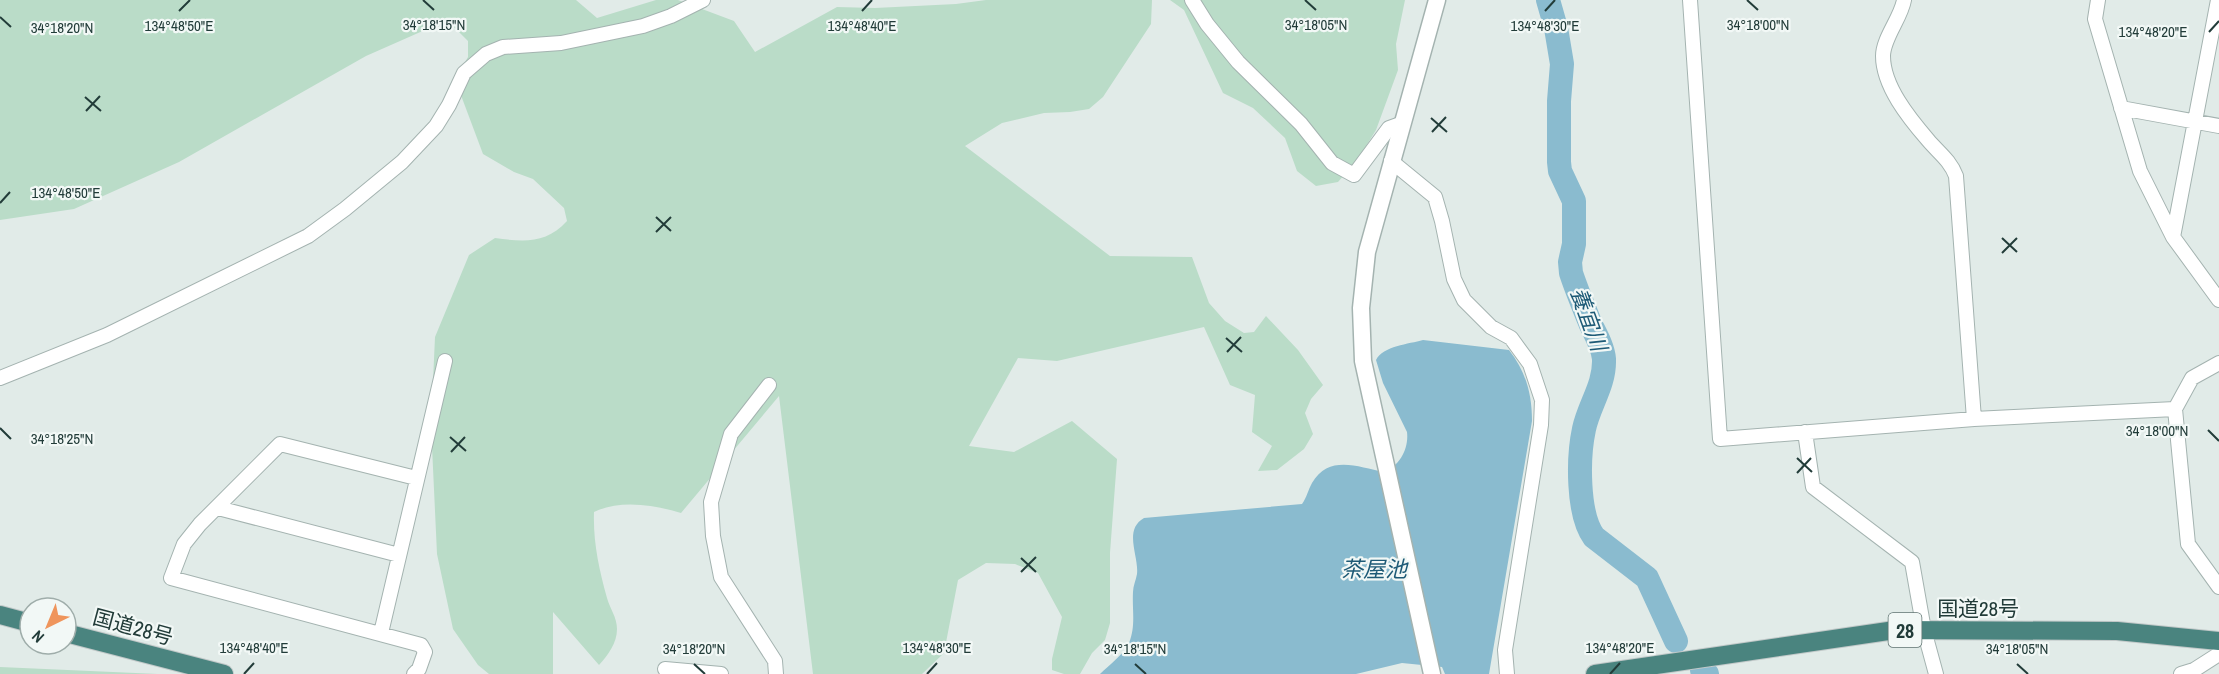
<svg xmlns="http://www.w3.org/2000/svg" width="2219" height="674" font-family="'Archivo Narrow','Noto Sans JP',sans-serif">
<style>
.green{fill:#badcc8}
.water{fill:#8abbcf}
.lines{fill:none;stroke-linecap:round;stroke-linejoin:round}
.river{stroke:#8abbcf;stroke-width:24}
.minor-casing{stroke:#a4b3b0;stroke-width:16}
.tertiary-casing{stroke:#a4b3b0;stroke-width:19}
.trunk-casing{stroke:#c1c8c8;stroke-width:20}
.minor{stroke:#fff;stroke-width:14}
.tertiary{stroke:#fff;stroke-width:16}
.trunk{stroke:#4a847f;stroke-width:18}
.ticks{fill:none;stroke:#223c39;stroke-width:2}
.labels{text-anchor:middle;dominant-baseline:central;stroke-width:4.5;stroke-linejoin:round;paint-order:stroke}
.shield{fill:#f2f8f6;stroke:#607472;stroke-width:1.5}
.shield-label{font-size:20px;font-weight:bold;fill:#223c39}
.street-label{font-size:21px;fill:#223c39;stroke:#f2f8f6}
.water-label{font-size:22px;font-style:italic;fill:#1d5a76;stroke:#f2f8f6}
.ticks-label{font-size:15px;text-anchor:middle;fill:#223c39;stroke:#f2f8f6;stroke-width:4.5;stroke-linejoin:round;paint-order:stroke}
</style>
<rect width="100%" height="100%" fill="#e1ebe8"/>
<path class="green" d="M0,0h576l21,18 59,-18h22l56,21 21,31 82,-45 38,1 81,-4 30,-4h166l-1,24 -48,73 -14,12 -19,3 -26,1 -42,10 -37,23 145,110 82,1 17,46 16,18 19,12 10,-1 12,-16 32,34 25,35 -12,14 -6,14 8,21 -9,15 -27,21 -19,1 14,-25 -20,-14 3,-37 -25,-10 -26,-58 -147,34 -39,-3 -49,88 45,6 58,-31 45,38 -7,94v70l-5,17 -13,13 -12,21h-16l-12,-4v-11l10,-42 -24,-44 -23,-9 -29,-1 -28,17 -14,73 -22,21h-109l-34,-278 -98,117c-27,-8 -60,-14 -87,-1 -1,30 5,57 13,86 3,11 10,19 10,31 0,14 -9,26 -18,36l-46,-53v62h-64l-11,-9 -25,-36 -16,-75 -6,-129 4,-88 34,-82 26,-17c29,4 51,6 72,-17l-3,-13 -31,-29 -19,-7 -31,-18 -21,-56 -4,-24 10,-17v-16l-14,-14 -20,-1 -68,30 -187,106 -105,47 -74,11z
M1170,0h235l-9,44 2,26 -22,60 -18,29 -20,23 -22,4 -19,-15 -12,-33 -32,-30 -30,-15 -39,-83z
M0,667l158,7h-158z"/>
<path class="water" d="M1423,340l86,10c17,22 23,44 23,71l-43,253h-44l-3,-7 -40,-4 -46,11h-256c9,-9 24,-20 29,-31 7,-18 3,-32 4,-51 0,-6 3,-12 4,-18 2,-18 -14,-44 7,-56l158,-14c5,-7 6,-14 10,-21 17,-29 46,-16 72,-11 16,-6 25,-24 23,-40l-24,-49 -7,-23c7,-14 33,-16 47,-20z"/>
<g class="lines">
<path class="river" d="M1548,0l8,28 6,36 -3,37v61l1,9 14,30v43l-4,18 1,11c6,18 13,35 20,52 5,10 12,22 13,34 1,26 -15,46 -20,70 -6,28 -7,85 10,108l53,41 29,63
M1702,670l5,4"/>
<g class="minor-casing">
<path id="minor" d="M1192,0l15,24 31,38 63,62 31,39 22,12 35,-47 14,-5
M1690,0l30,439 254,-20 201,-10
M1904,0c-3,18 -21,38 -21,56 0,30 26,62 45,84 10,12 22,20 28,36l18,243
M2098,0l-3,19 45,152 33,66 46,63
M2121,108l98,18
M1391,161l44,36 7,24 12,58 10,21 27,27 20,11 19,26 12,36 -1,25 -36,225 2,24
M2173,237l45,-237
M2219,363l-27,15 -17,31 13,135 31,43
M0,378l107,-43 201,-99 37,-27 57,-47 34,-36 13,-21 15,-32 22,-19 17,-7 58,-4 82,-17 28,-10 32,-16
M769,385l-38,49 -20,68 2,34 8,41 54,84 1,13
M1805,432l8,55 99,75 12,68 12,44
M218,508l181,47
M381,633l64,-272
M665,669l56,5
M414,674l5,-5 6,-17 -4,-7 -250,-67 13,-34 16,-20 80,-80 136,34
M2181,674l13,-4 25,-16"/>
</g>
<g class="tertiary-casing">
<path id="tertiary" d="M1432,674l-69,-313 -2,-53 6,-56 70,-252"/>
</g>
<g class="trunk-casing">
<path id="trunk" d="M0,615l30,8
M66,633l158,41
M1595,674l300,-44 222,1 102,10"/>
</g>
<use href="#minor" class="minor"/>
<use href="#tertiary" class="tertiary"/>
<use href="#trunk" class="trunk"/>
</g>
<path class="ticks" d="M423,0l11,10M1305,0l11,10M1747,0l11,10M179,11l11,-11M862,11l10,-11M1545,11l10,-11M0,17l11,10M2209,32l10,-11M85,97l16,14M86,111l14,-15M1431,118l16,14M1432,132l14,-15M0,203l10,-11M656,217l15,14M656,232l15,-15M2002,238l15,14M2002,253l15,-15M1226,338l16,14M1227,352l14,-15M0,428l11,11M2208,430l11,11M450,437l16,14M451,452l14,-15M1797,458l15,14M1797,473l14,-15M1021,558l15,14M1021,572l15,-15M694,664l11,10M1135,664l11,10M2017,664l11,10M244,674l10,-11M927,674l10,-11M1610,674l10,-11"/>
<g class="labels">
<rect class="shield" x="1888.5" y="613" width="33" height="34" rx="4.5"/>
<g class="shield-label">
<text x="1905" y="630">28</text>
</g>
<g class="street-label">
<text x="1978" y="608">国道28号</text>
<text transform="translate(133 627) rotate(15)">国道28号</text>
</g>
<g class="water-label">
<text transform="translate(1589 319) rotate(70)">養宜川</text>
<text x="1374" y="569">茶屋池</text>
</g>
</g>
<g class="ticks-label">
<text x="434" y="30">34°18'15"N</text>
<text x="1316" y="30">34°18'05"N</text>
<text x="1758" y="30">34°18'00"N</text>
<text x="1545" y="31">134°48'30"E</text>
<text x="179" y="31">134°48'50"E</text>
<text x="862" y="31">134°48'40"E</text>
<text x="62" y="33">34°18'20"N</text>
<text x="2153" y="37">134°48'20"E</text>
<text x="66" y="198">134°48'50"E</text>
<text x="2157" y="436">34°18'00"N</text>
<text x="62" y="444">34°18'25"N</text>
<text x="254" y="653">134°48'40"E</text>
<text x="937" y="653">134°48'30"E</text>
<text x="1620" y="653">134°48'20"E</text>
<text x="694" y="654">34°18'20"N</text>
<text x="1135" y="654">34°18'15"N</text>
<text x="2017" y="654">34°18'05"N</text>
</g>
<g transform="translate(48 626) rotate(223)"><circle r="28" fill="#f2f8f6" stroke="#9fadaa" stroke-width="1.5"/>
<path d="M0-4.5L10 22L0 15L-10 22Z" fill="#ef955c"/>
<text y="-9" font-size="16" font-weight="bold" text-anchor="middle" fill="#223c39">N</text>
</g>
</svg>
